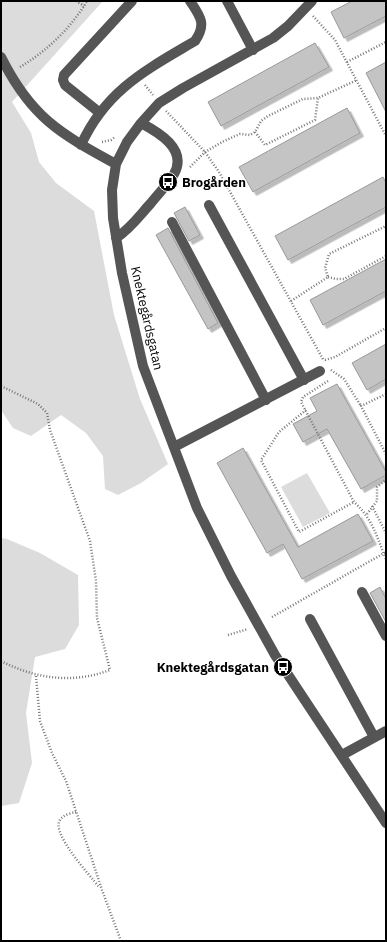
<svg xmlns="http://www.w3.org/2000/svg" width="387" height="942" font-family="'IBM Plex Sans',sans-serif">
<style>
.green{fill:#dcdcdc}
.building{fill:#c4c4c4;stroke:#999;filter:url(#shadow)}
.lines{fill:none;stroke-linecap:round;stroke-linejoin:round}
.path{stroke:#777;stroke-width:2.5;stroke-dasharray:1 2;stroke-linecap:butt}
.minor{stroke:#555;stroke-width:10}
.labels{text-anchor:middle;dominant-baseline:central;stroke-width:3;stroke-linejoin:round;paint-order:stroke}
.poi-label{font-size:13px;font-weight:bold;fill:#000;stroke:#fff;text-anchor:start}
.street-label{font-size:13px;fill:#000;stroke:#fff}
</style>
<defs>
<filter id="shadow"><feDropShadow dx="3.5" dy="3.5" stdDeviation="0" flood-color="#0004"/></filter>
</defs>
<rect width="100%" height="100%" fill="#fff"/>
<path class="green" d="M1,1h102l-91,101 19,31 8,29 17,21 38,28 20,104 26,84 28,65 -27,19 -23,12 -13,-6 -2,-33 -17,-23 -25,-18 -30,21 -18,-8 -12,-18z
M307,473l23,40 -27,14 -22,-40z
M1,538l6,1 33,14 38,22 1,50 -14,24 -30,8 -9,56 6,50 -13,40 -18,3z"/>
<path class="building" d="M352,1h34v15l-42,22 -13,-26z
M315,43l14,24 -108,59 -13,-24z
M386,62v50l-20,-39z
M347,108l13,25 -107,59 -14,-25z
M383,177l3,6v24l-98,53 -13,-24z
M185,207l15,28 -11,6 -15,-28z
M168,228l50,95 -10,6 -52,-94z
M386,259v32l-63,34 -13,-25z
M386,344v35l-19,11 -15,-27z
M337,384l49,88v3l-25,14 -34,-60 -24,13 -10,-18 24,-13 -7,-13z
M243,448l55,99 60,-33 15,27 -71,38 -19,-35 -16,9 -50,-90z
M380,587l6,12v23l-16,-29z"/>
<g class="lines">
<path class="path" d="M76,1l8,5
M313,16l22,24 51,96
M347,62l39,-20
M20,67c27,-16 51,-39 67,-66
M145,85l8,10
M166,111l39,41 14,20 105,189
M255,132l10,13 50,-25 3,-22
M102,142l9,-2 4,-3
M190,167l15,-15 19,-11 16,-7 10,1 5,-3 6,-11 7,-5 35,-17 15,-1 39,-18
M328,277l8,2h8l42,-23
M291,301l37,-24 -3,-9 4,-14 57,-28
M325,360l10,-3 51,-29
M331,370l13,9 17,27
M328,381l-25,16 -2,5 53,100c19,17 23,36 32,57
M1,386l37,18 9,9 3,17 40,111 6,40 1,37 13,52c-37,14 -74,9 -109,-9
M386,394l-25,12 25,48
M306,410l-27,22 -18,28 38,72 55,-30
M372,506l14,27
M367,514l10,-13v-14l9,-7
M272,617l114,-65
M228,635l20,-6
M36,676l4,45 12,32 14,28 36,109 19,51
M76,812c-5,1 -13,3 -16,8 -9,14 30,55 39,67"/>
<path class="minor" d="M227,1l26,49
M312,1l-24,25 -15,12 -90,50 -24,15 -18,20 -14,19 -11,22 -4,26 1,28 9,55 21,93 54,142 34,68 44,79 111,168
M1,57c30,60 58,76 115,107
M100,113l-35,-28 -2,-5 1,-5 68,-74
M81,145c25,-55 65,-75 114,-104 12,-17 5,-25 -5,-40
M209,205l95,175
M172,222l94,178
M116,238c14,-9 24,-23 35,-35 8,-10 17,-19 23,-29 14,-25 -16,-42 -33,-51
M174,447l146,-76
M362,592l24,44
M310,619l64,118
M342,755l44,-24"/>
</g>
<defs>
<g id="bus-disc" transform="scale(1)"><circle r="9.5" fill="#000" stroke="#fff"/><path d="M-5-6H5V4H4V6H2V4H-2V6H-4V4H-5ZM-3.5-4V0h7V-4ZM-3.5 1.2v1.5H-2V1.2ZM2 1.2v1.5H3.5V1.2Z" fill="#fff"/></g>
</defs>
<g fill-rule="evenodd">
<use href="#bus-disc" x="168" y="182"/>
<use href="#bus-disc" x="283" y="667"/>
</g>
<g class="labels">
<g class="poi-label">
<text x="182" y="182">Brogården</text>
<text x="269" y="667" text-anchor="end">Knektegårdsgatan</text>
</g>
<g class="street-label">
<text transform="translate(147 318) rotate(77)">Knektegårdsgatan</text>
</g>
</g>
<rect width="387" height="942" fill="none" stroke="#000000" stroke-width="4"/>
</svg>
